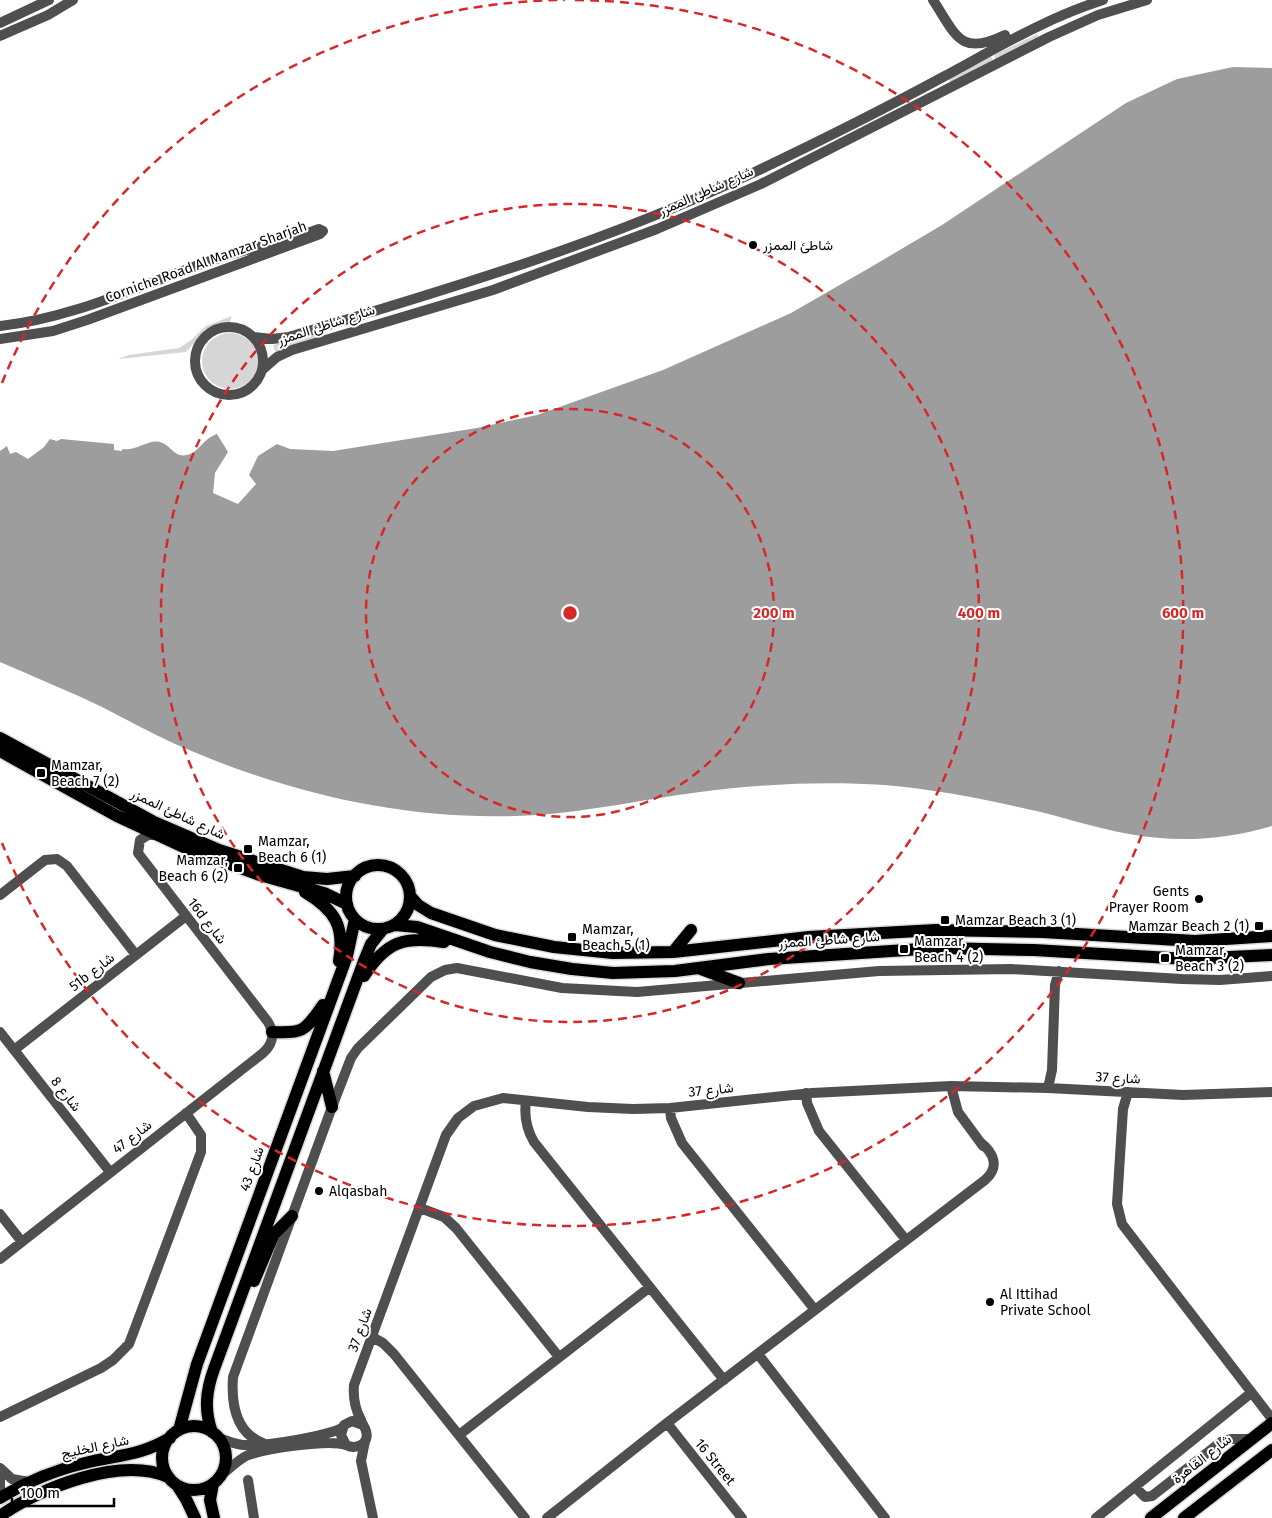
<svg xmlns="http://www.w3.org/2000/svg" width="1272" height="1518" font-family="'Fira Sans',Vazirmatn,sans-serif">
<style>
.green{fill:#d6d6d6}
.water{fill:#9d9d9d}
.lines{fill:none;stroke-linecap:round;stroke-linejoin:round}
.major-casing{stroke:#dbdbdb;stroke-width:15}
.minor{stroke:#4f4f4f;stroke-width:10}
.major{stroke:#000;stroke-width:12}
.ring{fill:none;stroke:#d62828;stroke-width:2.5;stroke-dasharray:9 6}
.poi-dot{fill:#000;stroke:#fff;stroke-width:2}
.labels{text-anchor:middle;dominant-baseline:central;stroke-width:4;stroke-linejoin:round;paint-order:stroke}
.street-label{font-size:14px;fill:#000;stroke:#fff}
.poi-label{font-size:14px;fill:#000;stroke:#fff;text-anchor:start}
.centre{fill:#d62828;stroke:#fff;stroke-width:2.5}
.ring-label{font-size:15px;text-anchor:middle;font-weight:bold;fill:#d62828;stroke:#fff;stroke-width:4;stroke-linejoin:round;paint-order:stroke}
</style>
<rect width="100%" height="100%" fill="#fff"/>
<path class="green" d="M1037,34l2,4 -44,21 -1,-4z
M991,56l2,4 -42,23 -3,-4z
M232,316l-3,7 -24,8 -19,21 -68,7 11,-4 50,-7 11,-7 16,-15z
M319,333l1,5 -45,14 -2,-7z
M202 361a28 28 0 1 1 56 0a28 28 0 1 1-56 0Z"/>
<path class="water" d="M1233,67l39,1v758c-47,14 -95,17 -143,8 -35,-6 -68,-18 -102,-25 -47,-11 -96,-20 -143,-24 -60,-4 -124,-1 -184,7 -54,7 -108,19 -163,23 -126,8 -250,-21 -364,-72 -24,-11 -47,-24 -71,-36 -33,-16 -68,-30 -102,-45v-211l7,-5 3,8 6,-2 12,7 16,-12 6,-8 7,2 4,-2 53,5v6l8,1v-2c16,2 26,-10 38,-7 12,3 14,18 30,12 9,-3 13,-15 27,-20l11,18 -13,21 -2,20 25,11 18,-20 -7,-9 9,-19 19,-12 13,5 43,2 144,-23 60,-13 126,-45 128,-57 80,-46 71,-42 184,-122 51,-24z"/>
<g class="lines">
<g class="major-casing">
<path id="major" d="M0,738l154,84 65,28 84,27 24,2 28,-3
M0,751l117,65 69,32 74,27 64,18 23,11
M346 897a32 32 0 1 1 64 0a32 32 0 1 1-64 0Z
M305,892c30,18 40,34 34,69
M410,896l8,9 13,8 64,22 59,12 59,6 60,-1 136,-15 127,-7 107,2 152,9 77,-5
M395,925l22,2 73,25 40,10 42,7 41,4 62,-2 94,-12 168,-11 97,2 153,9 85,-4
M673,952l18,-22
M701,969l38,14
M364,976c22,-35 41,-40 80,-34
M272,1032c33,2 33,-2 51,-27
M323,1071l9,36
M254,1281l20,-47 18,-18
M162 1458a32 32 0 1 1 64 0a32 32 0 1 1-64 0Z
M179,1430l18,-66 150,-408 8,-37
M212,1432c-8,-22 -6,-41 2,-63l150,-408 7,-17 12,-15
M213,1484l-3,16 4,18
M177,1485l9,14 9,19
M0,1498c26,-16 55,-28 85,-35 33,-8 55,-7 85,-25
M0,1516c40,-28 120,-60 168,-39
M1151,1518l121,-95
M1184,1518l88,-68"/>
</g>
<path class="minor" d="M933,0c23,35 27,57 72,35
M0,23l49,-23
M0,36l48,-21 25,-15
M0,326c75,-8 142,-42 213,-66 35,-12 71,-18 106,-31l4,2 -3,3 -233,86 -34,11 -53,8
M195 361a34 34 0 1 1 68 0a34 34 0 1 1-68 0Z
M253,337l19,2 17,-2c160,-48 316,-94 468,-166 63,-30 125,-61 186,-94 52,-28 103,-59 160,-77
M262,370l15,-13 15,-7 201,-60 164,-61 104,-45 288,-147 49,-22 49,-15
M0,895l45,-35 12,-1 10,7 69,89
M0,1032l110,140
M14,1050l172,-134
M951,1086l7,26 25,34
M1048,1088l4,-18 3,-85 4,-14
M1128,1092l-5,17 -6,95 5,20 150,195
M806,1093l1,10 12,28 87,109
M526,1101c-2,14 1,29 8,41l190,238
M670,1108l1,10 11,25 133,167
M420,1208l24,9 12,11 103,129
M0,1214l22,28
M0,1259l263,-206c10,-9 12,-19 5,-31l-130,-169 2,-13 8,-5h8
M372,1337l11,6 11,11 131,164
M758,1354l127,164
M0,1417l101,-49 12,-8 16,-16 72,-192v-17l-15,-22
M667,1423l75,95
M363,1425l-11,-4 -8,4 -3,10 5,10c10,5 24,-1 20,-14 -1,-4 -4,-7 -5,-11 -6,-11 -8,-23 -7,-35l92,-250 12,-17 16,-12 29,-8 85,9 45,2 37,-1 142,-15 139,-7 97,2 135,7 89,-3
M459,1435l191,-148
M219,1438c9,3 17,7 26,7 20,2 81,-9 97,-17
M365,1441l-4,20 12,57
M265,1444c-29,-10 -34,-39 -32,-67l99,-270 19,-49 7,-10 73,-71 14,-7 12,-2 105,20 75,4 242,-21 132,-2 171,10 38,1 52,-4
M0,1468l12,11 17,3
M221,1475c8,-6 16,-14 25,-19 17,-7 82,-17 100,-11
M0,1476v16
M248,1480l6,38
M1135,1487l10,10 7,-1 69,-54 10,-3h21
M547,1518l120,-95 318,-243c15,-13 9,-27 -5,-38
M1096,1518l155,-125"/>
<use href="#major" class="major"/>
</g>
<g class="ring">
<circle cx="570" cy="613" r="204"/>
<circle cx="570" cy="613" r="409"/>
<path d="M2 383A613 613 0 0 1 565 0M575 0A613 613 0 1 1 2 843"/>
</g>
<g class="poi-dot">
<circle cx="753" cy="245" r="5"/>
<rect x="36" y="768" width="10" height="10" rx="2.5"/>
<rect x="243" y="844" width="10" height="10" rx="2.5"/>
<rect x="233" y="863" width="10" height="10" rx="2.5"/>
<circle cx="1199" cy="899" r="5"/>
<rect x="940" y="915" width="10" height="10" rx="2.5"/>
<rect x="1254" y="921" width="10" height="10" rx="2.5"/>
<rect x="567" y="932" width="10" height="10" rx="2.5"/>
<rect x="899" y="944" width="10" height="10" rx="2.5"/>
<rect x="1160" y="953" width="10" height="10" rx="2.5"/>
<circle cx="319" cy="1191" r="5"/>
<circle cx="990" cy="1302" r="5"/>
</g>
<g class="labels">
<g class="street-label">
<text transform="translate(706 191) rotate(-24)">شارع شاطئ الممزر</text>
<text transform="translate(206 262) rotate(-20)">Corniche Road Al Mamzar Sharjah</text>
<text transform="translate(326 325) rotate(-18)">شارع شاطئ الممزر</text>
<text transform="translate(178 814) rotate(25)">شارع شاطئ الممزر</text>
<text transform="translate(207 921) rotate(52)">16d شارع</text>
<text transform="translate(829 940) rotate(-4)">شارع شاطئ الممزر</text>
<text transform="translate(92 972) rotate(-38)">51b شارع</text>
<text transform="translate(1118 1078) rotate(3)">شارع 37</text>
<text transform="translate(711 1090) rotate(-6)">شارع 37</text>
<text transform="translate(66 1094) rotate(52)">شارع 8</text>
<text transform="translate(132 1137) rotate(-38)">شارع 47</text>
<text transform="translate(252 1169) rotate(-70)">شارع 43</text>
<text transform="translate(360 1330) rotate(-70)">شارع 37</text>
<text transform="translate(95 1447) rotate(-12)">شارع الخليج</text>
<text transform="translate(1202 1459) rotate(-38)">شارع القاهرة</text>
<text transform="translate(715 1462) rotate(51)">16 Street</text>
</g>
<g class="poi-label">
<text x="763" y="245">شاطئ الممزر</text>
<text x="51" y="765">Mamzar,<tspan x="51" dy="16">Beach 7 (2)</tspan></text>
<text x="258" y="841">Mamzar,<tspan x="258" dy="16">Beach 6 (1)</tspan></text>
<text x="228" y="860" text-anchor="end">Mamzar,<tspan x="228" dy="16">Beach 6 (2)</tspan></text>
<text x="1189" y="891" text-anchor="end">Gents<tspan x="1189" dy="16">Prayer Room</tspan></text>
<text x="955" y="920">Mamzar Beach 3 (1)</text>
<text x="1249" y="926" text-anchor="end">Mamzar Beach 2 (1)</text>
<text x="582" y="929">Mamzar,<tspan x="582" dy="16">Beach 5 (1)</tspan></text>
<text x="914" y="941">Mamzar,<tspan x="914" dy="16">Beach 4 (2)</tspan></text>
<text x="1175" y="950">Mamzar,<tspan x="1175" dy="16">Beach 3 (2)</tspan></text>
<text x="329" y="1191">Alqasbah</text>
<text x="1000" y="1294">Al Ittihad<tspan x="1000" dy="16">Private School</tspan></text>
</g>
</g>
<circle cx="570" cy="613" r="8" class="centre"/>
<g class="ring-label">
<text x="774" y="618">200 m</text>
<text x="979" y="618">400 m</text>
<text x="1183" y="618">600 m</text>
</g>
<path d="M12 1498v8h102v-8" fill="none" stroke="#000000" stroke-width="2.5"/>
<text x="20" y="1498" font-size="15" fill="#000000" stroke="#ffffff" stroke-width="4" paint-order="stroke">100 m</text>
</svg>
